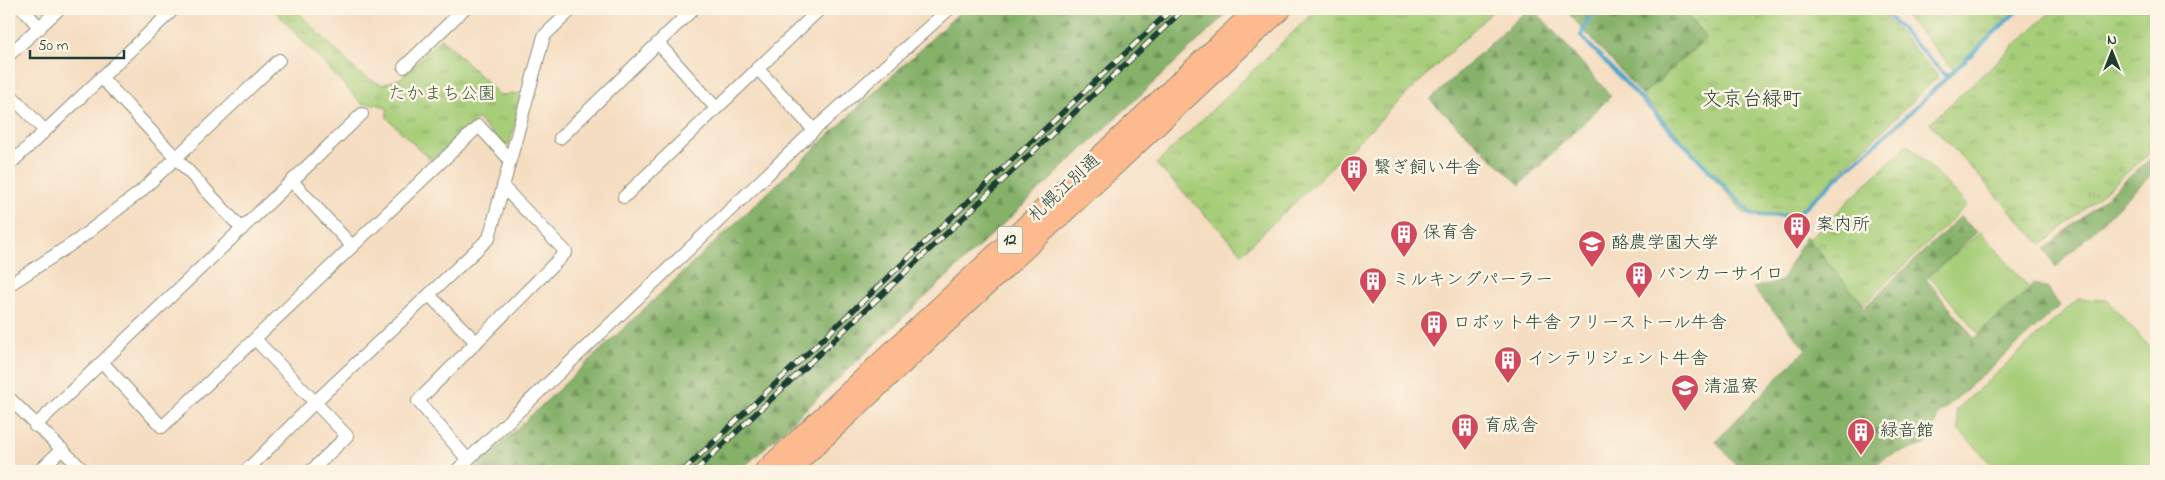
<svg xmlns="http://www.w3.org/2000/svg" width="2165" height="480" font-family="'Indie Flower','Klee One',sans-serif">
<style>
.grass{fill:url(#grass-tufts);stroke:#638656}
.forest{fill:url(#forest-firs);stroke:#52774e}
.pitch{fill:#a7ce79;stroke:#638656}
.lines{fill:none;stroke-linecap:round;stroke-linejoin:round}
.stream{stroke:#4ca5c9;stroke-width:4}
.minor-casing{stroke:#8a8d7a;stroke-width:14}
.highway-casing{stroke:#8a8d7a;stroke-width:21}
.minor{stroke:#fff;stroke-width:12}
.highway{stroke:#fcba8e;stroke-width:19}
.rail-casing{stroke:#1f3d34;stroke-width:5.5}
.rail{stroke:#fcf5e5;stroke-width:4;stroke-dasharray:11;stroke-linecap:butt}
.labels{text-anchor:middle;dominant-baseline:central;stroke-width:5;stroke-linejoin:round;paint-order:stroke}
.shield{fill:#fcf5e5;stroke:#617469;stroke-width:1}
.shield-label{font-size:16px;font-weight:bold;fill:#1f3d34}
.park-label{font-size:18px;fill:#3a5a42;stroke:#fcf5e5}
.poi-label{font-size:18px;fill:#1f3d34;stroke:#fcf5e5;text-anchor:start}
.street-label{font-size:18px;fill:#1f3d34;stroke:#fcf5e5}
.quarter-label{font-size:20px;fill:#1f3d34;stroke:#fcf5e5}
</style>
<defs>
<pattern id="grass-tufts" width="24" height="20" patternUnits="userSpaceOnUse" patternTransform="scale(1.25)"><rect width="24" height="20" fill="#a7ce79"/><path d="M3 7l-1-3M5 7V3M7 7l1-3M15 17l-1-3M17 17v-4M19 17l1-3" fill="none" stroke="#87a864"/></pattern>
<pattern id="forest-firs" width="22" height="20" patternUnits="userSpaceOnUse" patternTransform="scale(1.25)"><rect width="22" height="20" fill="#85b169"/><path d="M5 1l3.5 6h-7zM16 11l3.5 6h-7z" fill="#6c9157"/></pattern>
</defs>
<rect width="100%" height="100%" fill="#fcf5e5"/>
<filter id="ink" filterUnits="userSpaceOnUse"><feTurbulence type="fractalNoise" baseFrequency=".02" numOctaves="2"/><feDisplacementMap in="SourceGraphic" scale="10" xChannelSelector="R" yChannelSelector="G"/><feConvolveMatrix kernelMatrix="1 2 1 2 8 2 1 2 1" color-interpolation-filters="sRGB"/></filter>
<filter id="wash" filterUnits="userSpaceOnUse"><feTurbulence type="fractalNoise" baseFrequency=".0096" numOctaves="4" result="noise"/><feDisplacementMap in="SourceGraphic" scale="20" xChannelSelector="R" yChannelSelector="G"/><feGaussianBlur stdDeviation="1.12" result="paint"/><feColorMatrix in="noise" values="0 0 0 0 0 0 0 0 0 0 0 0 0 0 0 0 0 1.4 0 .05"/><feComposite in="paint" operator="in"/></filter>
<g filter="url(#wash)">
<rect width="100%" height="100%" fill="#f5ddc1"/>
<path class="grass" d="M273,9h22l65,65 22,11 19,-7 40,-40 59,57 24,-2 -15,52 -6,1 -25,-27 -47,42 -44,-43v-10l-10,-4h-15z
M1317,9h178l-253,244 -86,-89z
M1682,9h196l60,67 -143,140 -51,-3 -102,-118 64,-57z
M1898,9h119l-63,60z
M2054,9h102v139l-114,97 -112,-122z
M1908,144l59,61 -103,99 -59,-61z"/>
<path class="forest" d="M963,9h269l-492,462h-268z
M1528,9h6l77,87 -91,89 -90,-85z
M1565,9h117l24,29 -64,57z
M2156,154v16l-100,97 -11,-18z
M1960,217l17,15 -51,47 48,59 60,-55 14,6 12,17 -121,108 -14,31 -38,11 -15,15h-131l-25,-30 90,-92 -53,-61 28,-7 25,-45 59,71z"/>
<path class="pitch" d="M1981,232l49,57 -52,44 -49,-57z
M2078,299l29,1 49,54v117h-158l-39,-41 -3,-20z"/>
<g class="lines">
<path class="stream" d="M1596,9l-10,14 -5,13 171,179 43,1 106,-95 118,-112
M1882,9l65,68"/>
</g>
</g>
<g filter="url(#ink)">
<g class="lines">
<g class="minor-casing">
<path id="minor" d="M23,9l17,19
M658,43l58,65
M9,55l50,-46
M404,67l60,-58
M757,68l57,62
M101,77l141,152
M9,93l36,38
M560,138l133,-129
M9,165l165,-156
M292,181l60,65
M624,197l196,-188
M9,285l69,-45 62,-48 139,-132
M429,295l47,47
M255,339l92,97 -36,35
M102,362l60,65 317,-301 31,34
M9,398l75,73
M35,426l327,-312
M468,460l-50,-59 148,-149 -63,-65
M39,471l23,-22
M246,471l69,-69 174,-164 55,-202 28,-27
M456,471l358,-341 135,-121"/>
</g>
<g class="highway-casing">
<path id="highway" d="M764,471l492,-462
M789,471l493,-462"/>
</g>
<use href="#minor" class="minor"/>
<use href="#highway" class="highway"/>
<g class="rail-casing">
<path id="rail" d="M683,471l489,-462
M695,471l489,-462"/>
</g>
<use href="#rail" class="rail"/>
</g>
</g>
<defs>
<g id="building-pin" transform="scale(1.4375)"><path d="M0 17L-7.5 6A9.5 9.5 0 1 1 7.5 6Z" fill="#d1495b" stroke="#fcf5e5"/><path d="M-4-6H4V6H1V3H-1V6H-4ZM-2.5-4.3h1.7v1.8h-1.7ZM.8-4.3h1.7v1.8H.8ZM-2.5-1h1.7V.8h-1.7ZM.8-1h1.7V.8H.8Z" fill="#fff"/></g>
<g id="university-pin" transform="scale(1.4375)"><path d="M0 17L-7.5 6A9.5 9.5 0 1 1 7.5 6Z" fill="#d1495b" stroke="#fcf5e5"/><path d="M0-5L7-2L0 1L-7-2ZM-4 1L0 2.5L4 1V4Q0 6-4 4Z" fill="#fff"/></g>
</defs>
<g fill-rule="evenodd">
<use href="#building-pin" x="1354" y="169"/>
<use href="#building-pin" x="1797" y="226"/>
<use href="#building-pin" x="1404" y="234"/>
<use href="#university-pin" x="1592" y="244"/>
<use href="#building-pin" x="1639" y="275"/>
<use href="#building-pin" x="1373" y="281"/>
<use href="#building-pin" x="1434" y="324"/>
<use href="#building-pin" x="1508" y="360"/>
<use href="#university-pin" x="1685" y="388"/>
<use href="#building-pin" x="1465" y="427"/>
<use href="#building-pin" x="1861" y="432"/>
</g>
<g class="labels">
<rect class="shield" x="997.5" y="226.5" width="25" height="27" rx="4"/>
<g class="shield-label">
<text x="1010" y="240">12</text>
</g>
<g class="park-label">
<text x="442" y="95">たかまち公園</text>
</g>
<g class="poi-label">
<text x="1373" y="169">繋ぎ飼い牛舎</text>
<text x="1816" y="226">案内所</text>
<text x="1423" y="234">保育舎</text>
<text x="1611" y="244">酪農学園大学</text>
<text x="1658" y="275">バンカーサイロ</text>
<text x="1392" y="281">ミルキングパーラー</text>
<text x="1453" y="324">ロボット牛舎 フリーストール牛舎</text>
<text x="1527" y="360">インテリジェント牛舎</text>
<text x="1704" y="388">清温寮</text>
<text x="1484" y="427">育成舎</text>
<text x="1880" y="432">緑音館</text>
</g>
<g class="street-label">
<text transform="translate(1065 189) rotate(-43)">札幌江別通</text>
</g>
<g class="quarter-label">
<text x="1752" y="100">文京台緑町</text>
</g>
</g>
<rect width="2165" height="480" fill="none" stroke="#fcf5e5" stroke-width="30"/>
<g transform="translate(2112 52)" stroke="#fcf5e5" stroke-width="4" paint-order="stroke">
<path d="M0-4L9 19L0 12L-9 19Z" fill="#1f3d34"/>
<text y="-8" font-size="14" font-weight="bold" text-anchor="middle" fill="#1f3d34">N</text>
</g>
<path d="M30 50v8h94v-8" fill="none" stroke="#1f3d34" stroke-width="2.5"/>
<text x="38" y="50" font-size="15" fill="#1f3d34" stroke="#fcf5e5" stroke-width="4" paint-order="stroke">50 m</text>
</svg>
